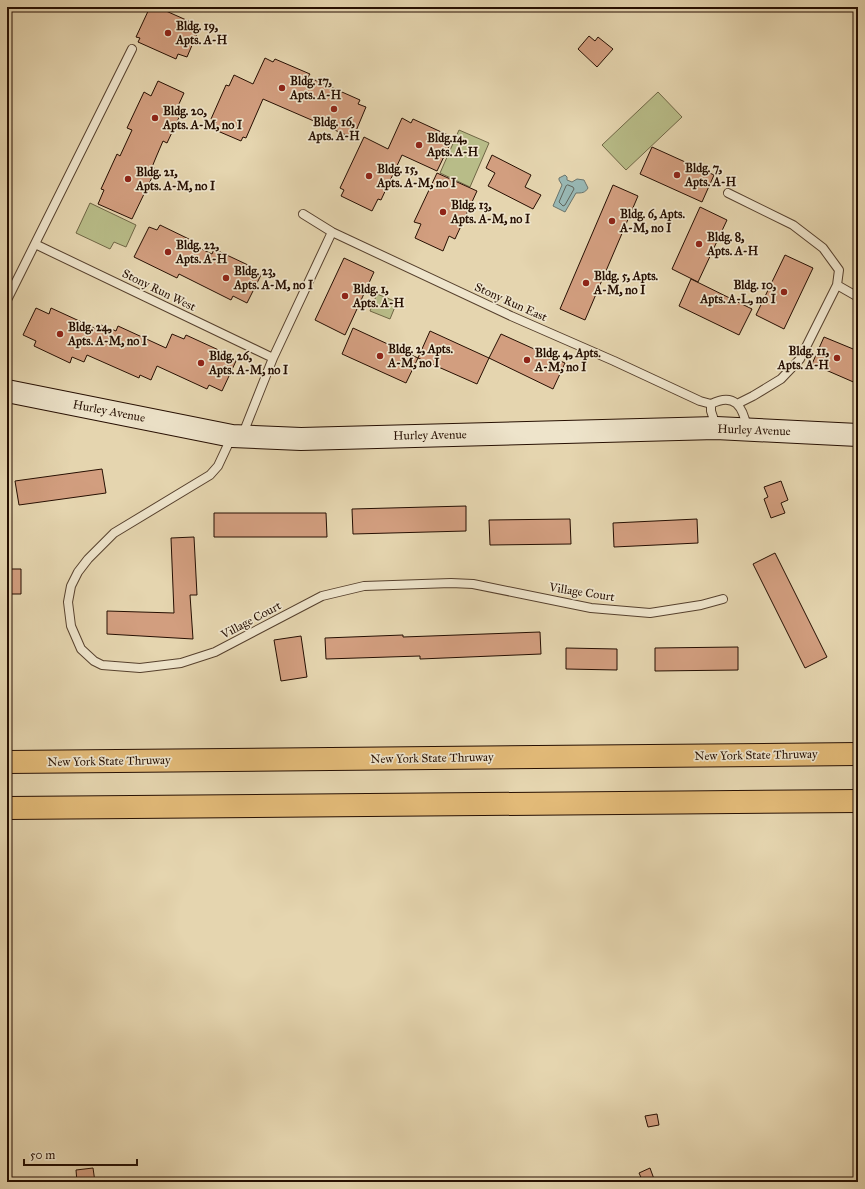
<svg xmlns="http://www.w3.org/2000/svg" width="865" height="1189" font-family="'IM FELL Great Primer',serif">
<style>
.green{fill:#b8bc88;stroke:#6f6645}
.water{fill:#98b7b3;stroke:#6a746c}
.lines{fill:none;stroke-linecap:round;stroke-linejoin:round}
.shore{stroke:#5f635a;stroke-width:1}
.building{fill:#d29e7f;stroke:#260f02}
.lane-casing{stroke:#56402d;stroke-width:10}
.secondary-casing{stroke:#260f02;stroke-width:24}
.highway-casing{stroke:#260f02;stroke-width:24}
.lane{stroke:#eee4cb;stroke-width:8}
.secondary{stroke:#eee4cb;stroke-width:22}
.highway{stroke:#e2ba78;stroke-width:22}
.poi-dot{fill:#8f2418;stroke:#eee4cb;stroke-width:1.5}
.labels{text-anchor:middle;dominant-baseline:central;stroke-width:3.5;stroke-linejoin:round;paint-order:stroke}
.poi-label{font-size:12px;font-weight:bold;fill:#260f02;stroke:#eee4cb;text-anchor:start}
.street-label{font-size:12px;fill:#260f02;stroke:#eee4cb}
</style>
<rect width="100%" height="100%" fill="#e5d5af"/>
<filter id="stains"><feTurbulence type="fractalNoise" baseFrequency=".005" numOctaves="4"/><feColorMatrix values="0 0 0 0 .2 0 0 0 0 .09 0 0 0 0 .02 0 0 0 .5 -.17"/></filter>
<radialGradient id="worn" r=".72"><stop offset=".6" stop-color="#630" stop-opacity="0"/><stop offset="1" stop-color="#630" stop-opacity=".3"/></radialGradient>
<path class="green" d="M658,92l24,25 -56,53 -24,-25z
M459,130l30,13 -19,44 -30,-14z
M90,203l46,22 -10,22 -12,-5 -4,7 -34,-16z
M377,294l20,8 -7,17 -20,-8z"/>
<path class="water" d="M565,175l2,2v3l5,2 5,-3 7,1 4,8c-3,5 -6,5 -12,5l-11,19 -12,-6 9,-21 -3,-5v-2z"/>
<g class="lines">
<path class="shore" d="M568,185l5,2 1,2 -9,16 -2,1 -4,-4 7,-16z"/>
</g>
<path class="building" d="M150,7h7l36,16 -1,3 7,3 -12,28 -9,-3 -2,5 -38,-17 2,-4 -4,-1z
M589,36l6,5 3,-4 15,12 -16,18 -19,-18z
M265,58l8,4 2,-3 35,15 -2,3 52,23 -2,4 8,3 -13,31 -90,-39 -17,39 -3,-1 -2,4 -28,-12 3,-7 -5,-3 15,-34 3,1 5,-11 19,9z
M158,81l26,12 -6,13 5,3 -16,34 -4,-2 -6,14 -5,12 4,2 -24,50 -34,-15 6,-14 -3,-1 16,-35 3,2 12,-26 -5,-2 17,-36 7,4z
M402,118l9,5 2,-4 37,17 -2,5 3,1 -14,29 -35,-16 -21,45 -3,-1 -6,12 -31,-15 3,-6 -4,-2 24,-51 24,12z
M652,147l62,28 -12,27 -62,-28z
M492,155l39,20 -6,12 16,8 -8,14 -45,-23 7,-13 -9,-5z
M437,173l40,18 -22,48 -6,-3 -6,15 -28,-13 6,-14 -7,-2z
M613,185l25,11 -53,124 -25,-11z
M700,207l27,13 -29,62 -26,-13z
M160,225l33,16 -2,3 21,10 2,-5 34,16 -1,3 14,7 -14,28 -14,-7 -2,4 -52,-26 -2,4 -43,-21 15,-30 8,3z
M785,255l28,13 -29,61 -28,-14z
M344,258l30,14 -29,63 -30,-15z
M691,279l61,30 -13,26 -60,-29z
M36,308l13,6 2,-6 48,22 2,-5 15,6 2,-5 48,22 6,-14 12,5 2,-4 37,17 -1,2 14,7 -14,30 -13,-6 -2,4 -50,-23 -6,14 -11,-5 -1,3 -52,-23 -3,7 -12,-5 -2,6 -36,-17 2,-5 -13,-6z
M353,328l65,30 -12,25 -64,-29z
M430,331l59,27 -12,26 -59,-26z
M501,334l64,29 -12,26 -64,-31z
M824,337l34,14v33l-46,-20z
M102,469l4,24 -87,12 -4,-24z
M781,481l7,19 -7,3 4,10 -14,5 -7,-19 4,-2 -4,-10z
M466,506v25l-113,3 -1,-25z
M214,513h112l1,24h-113z
M570,519l1,25 -81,1 -1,-25z
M697,519l1,24 -84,4 -1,-24z
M194,537l3,58h-7l3,44 -86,-5v-23l67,2 -3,-75z
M775,553l52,104 -22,11 -52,-104z
M7,569h14v25h-14z
M540,632l1,22 -121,5v-3l-94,3 -1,-21 78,-3v2z
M301,636l6,41 -26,4 -7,-41z
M738,647v23l-83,1v-23z
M566,648l51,1v21l-51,-1z
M657,1114l2,11 -11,2 -3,-11z
M93,1168l2,14h-18l-1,-12z
M650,1168l4,11 -7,3h-4l-4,-9z"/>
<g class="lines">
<g class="lane-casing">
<path id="lane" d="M728,193l65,32 30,23 16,22 -2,15 -37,74 -19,20 -28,17 -16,8
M303,214l29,18 179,84 103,45 86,40 11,3c24,-12 32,3 36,24
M35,244l238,114
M837,285l21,12
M7,300l125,-251
M711,404v7l5,15
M232,436l-14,30 -8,9 -96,58 -26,26 -10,13 -7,14 -3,16 3,24 10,23 13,12 8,4 38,3 41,-5 34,-11 107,-56 42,-10 87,-3 22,1 118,24 59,5 51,-8 22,-6
M242,436l31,-78 59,-126"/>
</g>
<g class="secondary-casing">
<path id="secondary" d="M7,391l225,45 69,3 415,-11 142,7"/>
</g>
<g class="highway-casing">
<path id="highway" d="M7,762l851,-8
M7,808l851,-7"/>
</g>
<use href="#lane" class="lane"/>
<use href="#secondary" class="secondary"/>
<use href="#highway" class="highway"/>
</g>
<g class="poi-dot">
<circle cx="168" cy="33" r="4"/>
<circle cx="282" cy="88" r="4"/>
<circle cx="334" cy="109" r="4"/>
<circle cx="155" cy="118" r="4"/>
<circle cx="419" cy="145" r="4"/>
<circle cx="677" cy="175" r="4"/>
<circle cx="369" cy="176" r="4"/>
<circle cx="128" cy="179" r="4"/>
<circle cx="443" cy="212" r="4"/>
<circle cx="612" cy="221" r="4"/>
<circle cx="699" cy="244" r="4"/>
<circle cx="168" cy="252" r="4"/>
<circle cx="226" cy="278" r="4"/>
<circle cx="586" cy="283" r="4"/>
<circle cx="784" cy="292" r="4"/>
<circle cx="345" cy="296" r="4"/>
<circle cx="60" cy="334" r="4"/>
<circle cx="380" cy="356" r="4"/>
<circle cx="837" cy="358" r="4"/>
<circle cx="527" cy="360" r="4"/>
<circle cx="201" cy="363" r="4"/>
</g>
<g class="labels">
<g class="poi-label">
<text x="176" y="26">Bldg. 19,<tspan x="176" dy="14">Apts. A-H</tspan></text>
<text x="290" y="81">Bldg. 17,<tspan x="290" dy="14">Apts. A-H</tspan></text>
<text x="163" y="111">Bldg. 20,<tspan x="163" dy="14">Apts. A-M, no I</tspan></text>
<text x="334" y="122" text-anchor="middle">Bldg. 16,<tspan x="334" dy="14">Apts. A-H</tspan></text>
<text x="427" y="138">Bldg.14,<tspan x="427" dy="14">Apts. A-H</tspan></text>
<text x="685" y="168">Bldg. 7,<tspan x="685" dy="14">Apts. A-H</tspan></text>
<text x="377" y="169">Bldg. 15,<tspan x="377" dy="14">Apts. A-M, no I</tspan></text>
<text x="136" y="172">Bldg. 21,<tspan x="136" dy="14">Apts. A-M, no I</tspan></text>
<text x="451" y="205">Bldg. 13,<tspan x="451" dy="14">Apts. A-M, no I</tspan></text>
<text x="620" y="214">Bldg. 6, Apts.<tspan x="620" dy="14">A-M, no I</tspan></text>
<text x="707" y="237">Bldg. 8,<tspan x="707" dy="14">Apts. A-H</tspan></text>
<text x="176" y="245">Bldg. 22,<tspan x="176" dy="14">Apts. A-H</tspan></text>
<text x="234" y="271">Bldg. 23,<tspan x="234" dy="14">Apts. A-M, no I</tspan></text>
<text x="594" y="276">Bldg. 5, Apts.<tspan x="594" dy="14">A-M, no I</tspan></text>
<text x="776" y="285" text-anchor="end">Bldg. 10,<tspan x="776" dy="14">Apts. A-L, no I</tspan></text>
<text x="353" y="289">Bldg. 1,<tspan x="353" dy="14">Apts. A-H</tspan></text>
<text x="68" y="327">Bldg. 24,<tspan x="68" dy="14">Apts. A-M, no I</tspan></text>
<text x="388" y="349">Bldg. 2, Apts.<tspan x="388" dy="14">A-M, no I</tspan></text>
<text x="829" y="351" text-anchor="end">Bldg. 11,<tspan x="829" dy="14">Apts. A-H</tspan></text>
<text x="535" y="353">Bldg. 4, Apts.<tspan x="535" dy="14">A-M, no I</tspan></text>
<text x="209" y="356">Bldg. 26,<tspan x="209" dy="14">Apts. A-M, no I</tspan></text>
</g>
<g class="street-label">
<text transform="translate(159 290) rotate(26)">Stony Run West</text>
<text transform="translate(511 302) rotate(24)">Stony Run East</text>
<text transform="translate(109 411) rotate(11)">Hurley Avenue</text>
<text transform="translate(754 430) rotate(2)">Hurley Avenue</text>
<text transform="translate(430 435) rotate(-1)">Hurley Avenue</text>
<text transform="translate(582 592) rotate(9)">Village Court</text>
<text transform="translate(251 620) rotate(-28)">Village Court</text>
<text transform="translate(756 755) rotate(-1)">New York State Thruway</text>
<text transform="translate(432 758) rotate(-1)">New York State Thruway</text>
<text transform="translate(109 761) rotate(-1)">New York State Thruway</text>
</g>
</g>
<rect width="865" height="1189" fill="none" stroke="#e5d5af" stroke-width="24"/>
<rect x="8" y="8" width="849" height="1173" fill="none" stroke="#260f02" stroke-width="2"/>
<rect x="12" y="12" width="841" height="1165" fill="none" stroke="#260f02"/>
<path d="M24 1159v6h113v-6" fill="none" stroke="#260f02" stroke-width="2"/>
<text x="30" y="1159" font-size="12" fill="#260f02" stroke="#eee4cb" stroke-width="3" paint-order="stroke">50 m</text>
<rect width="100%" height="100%" filter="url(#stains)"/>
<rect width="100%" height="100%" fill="url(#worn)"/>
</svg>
